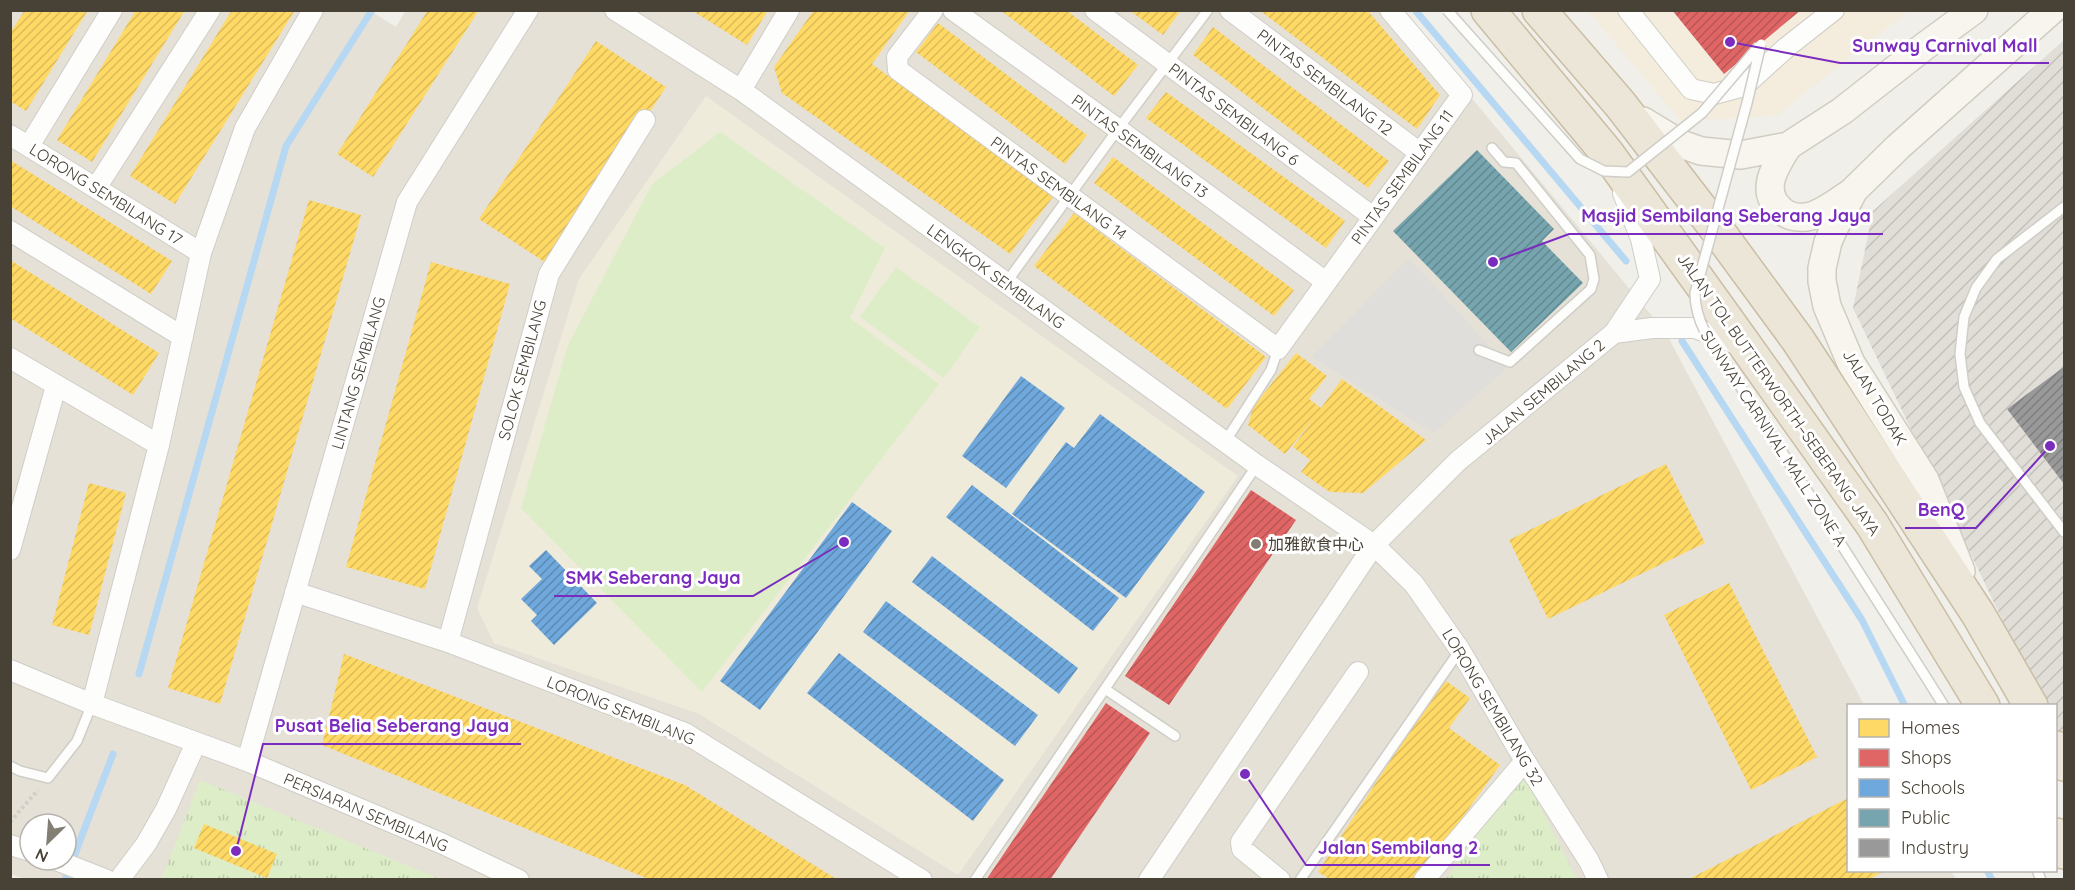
<svg xmlns="http://www.w3.org/2000/svg" width="2075" height="890" font-family="Quicksand,'Noto Sans SC',sans-serif">
<style>
.residential{fill:#e5e1d7;fill-rule:evenodd}
.commercial{fill:#f4ecdc}
.industrial{fill:url(#industrial-furrows)}
.education{fill:#efebdb}
.grass{fill:#dcedc8}
.park{fill:url(#park-tufts)}
.parking{fill:#e0deda}
.homes{fill:url(#homes-hatch)}
.shops{fill:url(#shops-hatch)}
.schools{fill:url(#schools-hatch)}
.public{fill:url(#public-hatch)}
.industry{fill:url(#industry-hatch)}
.lines{fill:none;stroke-linecap:round;stroke-linejoin:round}
.stream{stroke:#b7d8f2;stroke-width:7}
.service-casing{stroke:#cfcdc7;stroke-width:12}
.minor-casing{stroke:#cfcdc7;stroke-width:22}
.secondary-casing{stroke:#d0cdc0;stroke-width:30}
.motorway-casing{stroke:#cabea3;stroke-width:36}
.path{stroke:#d1cfca;stroke-width:4;stroke-dasharray:3 3;stroke-linecap:butt}
.service{stroke:#fdfdfc;stroke-width:9}
.minor{stroke:#fdfdfc;stroke-width:20}
.secondary{stroke:#f7f5ee;stroke-width:27}
.motorway{stroke:#ece6d9;stroke-width:33}
.service-bridge-casing{stroke:#cfcdc7;stroke-width:12;stroke-linecap:butt}
.service-bridge{stroke:#fdfdfc;stroke-width:9}
.poi-dot{fill:#837e74;stroke:#fff;stroke-width:2}
.labels{text-anchor:middle;dominant-baseline:central;stroke-width:6;stroke-linejoin:round;paint-order:stroke}
.street-label{font-size:16px;fill:#484135;stroke:#fff}
.poi-label{font-size:16px;fill:#484135;stroke:#fff;text-anchor:start}
.leader{fill:none;stroke:#7b2cbf;stroke-width:2}
.callout-dot{fill:#7b2cbf;stroke:#fff;stroke-width:2}
.callout-label{font-size:18px;text-anchor:middle;font-weight:bold;fill:#7b2cbf;stroke:#fff;stroke-width:6;stroke-linejoin:round;paint-order:stroke}
</style>
<defs>
<pattern id="industrial-furrows" width="10" height="10" patternUnits="userSpaceOnUse" patternTransform="scale(1.5)"><rect width="10" height="10" fill="#e1ded8"/><path d="M-1 1l2-2M0 10L10 0M9 11l2-2" fill="none" stroke="#c3c0ba"/></pattern>
<pattern id="park-tufts" width="24" height="20" patternUnits="userSpaceOnUse" patternTransform="scale(1.5)"><rect width="24" height="20" fill="#dcedc8"/><path d="M3 7l-1-3M5 7V3M7 7l1-3M15 17l-1-3M17 17v-4M19 17l1-3" fill="none" stroke="#beccac"/></pattern>
<pattern id="homes-hatch" width="6" height="6" patternUnits="userSpaceOnUse" patternTransform="scale(1.5)"><rect width="6" height="6" fill="#ffd966"/><path d="M-1 1l2-2M0 6l6-6M5 7l2-2" fill="none" stroke="#dcbb59"/></pattern>
<pattern id="shops-hatch" width="6" height="6" patternUnits="userSpaceOnUse" patternTransform="scale(1.5)"><rect width="6" height="6" fill="#e06666"/><path d="M-1 1l2-2M0 6l6-6M5 7l2-2" fill="none" stroke="#b85655"/></pattern>
<pattern id="schools-hatch" width="6" height="6" patternUnits="userSpaceOnUse" patternTransform="scale(1.5)"><rect width="6" height="6" fill="#6fa8dc"/><path d="M-1 1l2-2M0 6l6-6M5 7l2-2" fill="none" stroke="#5d8ab3"/></pattern>
<pattern id="public-hatch" width="6" height="6" patternUnits="userSpaceOnUse" patternTransform="scale(1.5)"><rect width="6" height="6" fill="#76a5af"/><path d="M-1 1l2-2M0 6l6-6M5 7l2-2" fill="none" stroke="#63888f"/></pattern>
<pattern id="industry-hatch" width="6" height="6" patternUnits="userSpaceOnUse" patternTransform="scale(1.5)"><rect width="6" height="6" fill="#999"/><path d="M-1 1l2-2M0 6l6-6M5 7l2-2" fill="none" stroke="#7f7e7e"/></pattern>
</defs>
<rect width="100%" height="100%" fill="#f0efea"/>
<path class="residential" d="M369,10l27,17 10,-17h993l267,323 198,372 -16,1v164l103,1 5,8 -1929,1 -16,-6v-863zM30,824h36v36h-36z"/>
<path class="commercial" d="M1588,11h321l-133,105 -95,5z"/>
<path class="industrial" d="M2064,40v711l-8,-19v-26l-13,-1 -190,-397 20,-97z"/>
<path class="education" d="M706,96l532,380 -280,399 -259,-161 -205,-71 -17,-35 102,-329z"/>
<path class="grass" d="M720,132l165,116 -35,70 89,66 -237,308 -181,-184 47,-163 84,-161z
M896,267l84,60 -36,51 -84,-61z"/>
<path class="park" d="M1522,771l55,108h-131z
M200,780l240,99 -279,1z"/>
<path class="parking" d="M1409,258l99,109 -74,66 -122,-76z"/>
<path class="homes" d="M25,10h63l-62,101 -16,-10v-68z
M136,10h49l-93,152 -35,-22z
M232,10h63l-120,194 -45,-28z
M428,10h51l-106,167 -36,-23z
M691,10h77l-21,35z
M814,10h96l-38,54 181,133 -43,57 -228,-161 -8,-26z
M1000,10h66l72,55 -24,31z
M1129,10h52l-18,25z
M1259,10h108l73,85 -23,34z
M938,23l149,112 -22,29 -149,-112z
M1213,27l176,134 -21,27 -175,-133z
M596,41l70,46 -117,178 -70,-46z
M1166,92l179,129 -19,27 -180,-130z
M1113,157l181,133 -20,26 -180,-133z
M10,160l162,101 -21,33 -141,-88z
M309,200l52,15 -141,489 -52,-16z
M1074,213l192,144 -39,52 -193,-143z
M10,260l149,93 -26,42 -123,-77z
M431,262l79,22 -85,305 -79,-22z
M1296,353l31,23 -18,23 12,9 21,-29 84,61 -63,53 -33,-1 -29,-20 9,-12 -17,-13 21,-29 -29,36 -37,-29 5,-18z
M1666,464l39,79 -157,76 -39,-79z
M89,483l37,10 -37,142 -37,-10z
M1729,583l88,174 -66,33 -87,-175z
M344,654l341,131 153,95h-187l-329,-135z
M1443,679l27,19 -21,30 51,37 -82,115h-87l-13,-8z
M1848,798v72h38l-18,10h-181z
M204,824l73,30 -10,24 -73,-30z"/>
<path class="shops" d="M1672,10h129l-77,64z
M1251,490l45,30 -127,185 -44,-29z
M1106,703l44,30 -100,147h-64z"/>
<path class="schools" d="M1021,376l44,32 -59,80 -44,-32z
M1100,414l105,78 -79,106 -114,-84 54,-72 8,6z
M972,485l147,113 -26,33 -147,-114z
M852,502l40,29 -132,179 -40,-29z
M546,550l51,53 -43,42 -23,-24 6,-6 -16,-16 21,-20 -13,-13z
M932,556l146,112 -19,26 -147,-112z
M886,601l152,114 -23,31 -152,-114z
M839,653l165,127 -31,41 -166,-128z"/>
<path class="public" d="M1477,150l77,79 -12,12 41,42 -72,69 -118,-121z"/>
<path class="industry" d="M2064,367v117l-57,-75z"/>
<g class="lines">
<path class="stream" d="M1415,10l211,251
M1682,341l180,279 43,86
M139,674l147,-528 86,-136
M1987,870l5,10
M65,880l48,-126"/>
<g class="service-casing">
<path id="service" d="M2064,207l-67,52 -21,29 -12,29 -4,37 4,33 16,36 84,109
M1006,283l112,-154 90,-119
M1479,350l31,12 81,-73 3,-10 -4,-24 -74,-92 -12,-1 -12,-14
M1225,442l46,-72 7,-21
M1922,671l22,35
M1105,689l70,47
M10,766l10,5 28,7 29,-37 15,-37
M2037,870l4,10
M975,880l282,-415
M1300,880l160,-230"/>
</g>
<g class="minor-casing">
<path id="minor" d="M615,10l126,80 516,375 117,80 40,39 46,66 65,111 64,100 9,19
M933,10l-36,47 1,13 380,279 184,-254 -72,-85
M953,10l165,119 208,153
M1095,10l278,207
M1230,10l190,143
M1628,10l63,79 23,5 30,-8 43,-39 47,-37
M741,90l48,-80
M10,135l191,118
M29,146l83,-136
M96,188l114,-178
M10,231l173,106
M1614,333l38,-5h43l49,19
M10,358l149,87
M10,550l46,-164
M295,592l153,50 237,91 237,147
M448,642l101,-368 96,-154
M10,670l82,34 155,57 196,83 76,36
M92,704l67,-259 42,-192 44,-125 68,-118
M247,761l160,-559 121,-192
M10,845l20,6
M56,860l51,20
M119,880l27,-36 20,-35 30,-66
M1149,880l225,-335 84,-84 156,-128 36,-54 -9,-40 -18,-46
M1280,880l-38,-31 -1,-7 117,-170
M1424,880l101,-119"/>
</g>
<g class="secondary-casing">
<path id="secondary" d="M1643,121l38,23 20,7 40,4 47,-9 54,-35 83,-65 49,-36
M1788,146c-12,19 -29,44 -8,63 7,7 17,9 26,8 16,-2 32,-16 46,-25
M1961,571l-36,-91 -74,-117 -24,-57 -5,-25v-13l6,-26 6,-14 20,-38 44,-43 154,-137"/>
</g>
<g class="motorway-casing">
<path id="motorway" d="M1488,10l119,143 140,195 125,176 111,182
M1539,10l81,94 98,127 80,109 180,274 53,92
M2056,748l8,16
M2056,835l8,17"/>
</g>
<path class="path" d="M10,822l28,-32"/>
<use href="#service" class="service"/>
<use href="#minor" class="minor"/>
<use href="#secondary" class="secondary"/>
<use href="#motorway" class="motorway"/>
<g class="service-bridge-casing">
<path id="service-bridge" d="M1447,10l133,149 24,12 24,1 74,-59 57,-67
M1761,44l-14,59 -52,190c0,32 20,56 38,82l189,296"/>
</g>
<use href="#service-bridge" class="service-bridge"/>
</g>
<circle class="poi-dot" cx="1256" cy="544" r="6"/>
<g class="labels">
<g class="street-label">
<text transform="translate(1325 82) rotate(37)">PINTAS SEMBILANG 12</text>
<text transform="translate(1234 114) rotate(37)">PINTAS SEMBILANG 6</text>
<text transform="translate(1140 146) rotate(36)">PINTAS SEMBILANG 13</text>
<text transform="translate(1402 177) rotate(-54)">PINTAS SEMBILANG 11</text>
<text transform="translate(1059 188) rotate(36)">PINTAS SEMBILANG 14</text>
<text transform="translate(106 194) rotate(32)">LORONG SEMBILANG 17</text>
<text transform="translate(996 276) rotate(36)">LENGKOK SEMBILANG</text>
<text transform="translate(522 370) rotate(-75)">SOLOK SEMBILANG</text>
<text transform="translate(358 373) rotate(-74)">LINTANG SEMBILANG</text>
<text transform="translate(1543 392) rotate(-40)">JALAN SEMBILANG 2</text>
<text transform="translate(1779 394) rotate(55)">JALAN TOL BUTTERWORTH–SEBERANG JAYA</text>
<text transform="translate(1875 397) rotate(59)">JALAN TODAK</text>
<text transform="translate(1774 438) rotate(57)">SUNWAY CARNIVAL MALL ZONE A</text>
<text transform="translate(1493 707) rotate(59)">LORONG SEMBILANG 32</text>
<text transform="translate(621 710) rotate(22)">LORONG SEMBILANG</text>
<text transform="translate(366 812) rotate(23)">PERSIARAN SEMBILANG</text>
</g>
<g class="poi-label">
<text x="1268" y="544">加雅飲食中心</text>
</g>
</g>
<path class="leader" d="M1730 42L1840 63H2049M1493 262L1569 234H1883M2050 446L1976 528H1905M844 542L753 596H554M236 851L263 744H521M1245 774L1306 865H1490"/>
<g class="callout-dot">
<circle cx="1730" cy="42" r="6"/>
<circle cx="1493" cy="262" r="6"/>
<circle cx="2050" cy="446" r="6"/>
<circle cx="844" cy="542" r="6"/>
<circle cx="236" cy="851" r="6"/>
<circle cx="1245" cy="774" r="6"/>
</g>
<g class="callout-label">
<text x="1945" y="52">Sunway Carnival Mall</text>
<text x="1726" y="222">Masjid Sembilang Seberang Jaya</text>
<text x="1941" y="516">BenQ</text>
<text x="653" y="584">SMK Seberang Jaya</text>
<text x="392" y="732">Pusat Belia Seberang Jaya</text>
<text x="1398" y="854">Jalan Sembilang 2</text>
</g>
<rect width="2075" height="890" fill="none" stroke="#484135" stroke-width="24"/>
<rect x="1847" y="704" width="210" height="168" fill="#ffffff" stroke="#b6b3ae" stroke-width="1.5"/>
<rect x="1859" y="719" width="30" height="18" fill="#ffd966" stroke="#b6b3ae" stroke-width="1.5"/>
<text x="1901" y="734" font-size="18" fill="#484135">Homes</text>
<rect x="1859" y="749" width="30" height="18" fill="#e06666" stroke="#b6b3ae" stroke-width="1.5"/>
<text x="1901" y="764" font-size="18" fill="#484135">Shops</text>
<rect x="1859" y="779" width="30" height="18" fill="#6fa8dc" stroke="#b6b3ae" stroke-width="1.5"/>
<text x="1901" y="794" font-size="18" fill="#484135">Schools</text>
<rect x="1859" y="809" width="30" height="18" fill="#76a5af" stroke="#b6b3ae" stroke-width="1.5"/>
<text x="1901" y="824" font-size="18" fill="#484135">Public</text>
<rect x="1859" y="839" width="30" height="18" fill="#999999" stroke="#b6b3ae" stroke-width="1.5"/>
<text x="1901" y="854" font-size="18" fill="#484135">Industry</text>
<g transform="translate(48 842) rotate(205)"><circle r="28" fill="#ffffff" stroke="#b6b3ae" stroke-width="1.5"/>
<path d="M0-4.5L10 22L0 15L-10 22Z" fill="#837e74"/>
<text y="-9" font-size="16" font-weight="bold" text-anchor="middle" fill="#484135">N</text>
</g>
</svg>
